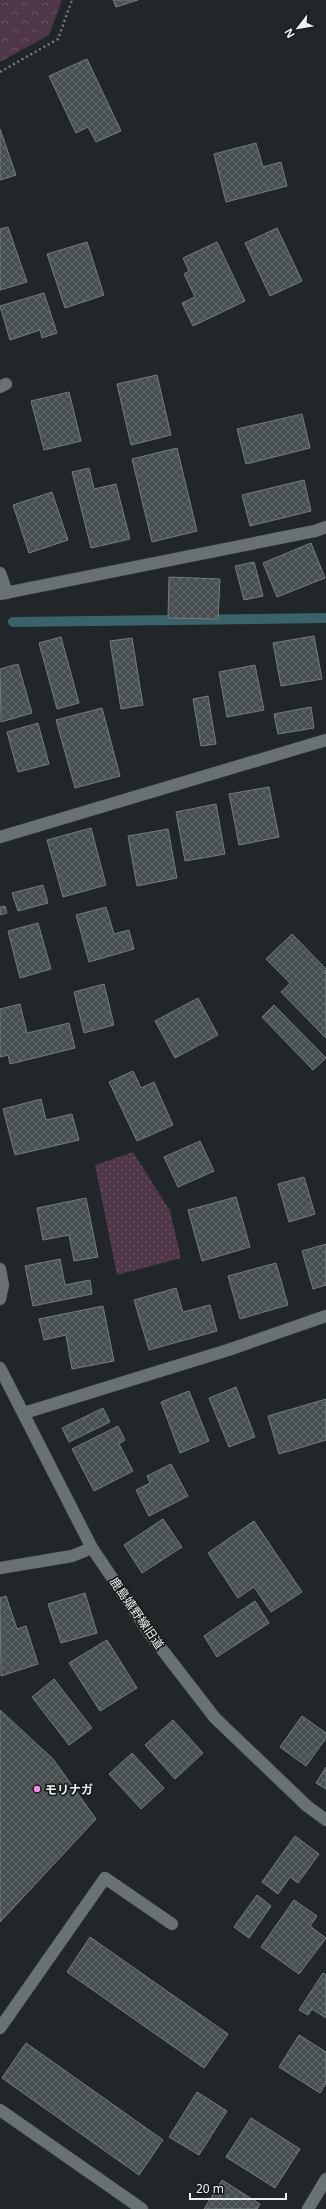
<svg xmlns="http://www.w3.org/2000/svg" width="326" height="2209" font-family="'Noto Sans','Noto Sans JP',sans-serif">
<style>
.forest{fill:url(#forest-crowns)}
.park{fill:url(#park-dots)}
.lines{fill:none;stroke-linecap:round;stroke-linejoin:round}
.stream{stroke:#396369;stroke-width:10}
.building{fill:url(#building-cross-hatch);stroke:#757c7d}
.minor-casing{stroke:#3d4242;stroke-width:13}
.path{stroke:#767b7c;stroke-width:2.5;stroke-dasharray:2 3;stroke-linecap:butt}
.minor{stroke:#6a7172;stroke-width:12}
.poi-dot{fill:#fc86e4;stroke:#181e1e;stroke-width:1.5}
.labels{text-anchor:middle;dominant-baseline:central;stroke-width:3.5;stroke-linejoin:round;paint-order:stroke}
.street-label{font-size:12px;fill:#edf1f2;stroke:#181e1e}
.poi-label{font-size:12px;font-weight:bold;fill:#edf1f2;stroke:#181e1e;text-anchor:start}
</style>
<defs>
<pattern id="forest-crowns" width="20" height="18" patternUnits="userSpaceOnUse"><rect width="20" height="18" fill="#4f3749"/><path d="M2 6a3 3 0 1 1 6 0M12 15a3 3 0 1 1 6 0" fill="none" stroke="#695464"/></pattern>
<pattern id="park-dots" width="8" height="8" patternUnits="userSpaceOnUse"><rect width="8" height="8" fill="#4f3749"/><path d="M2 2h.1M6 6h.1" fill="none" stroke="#695464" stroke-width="1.8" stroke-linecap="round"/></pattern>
<pattern id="building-cross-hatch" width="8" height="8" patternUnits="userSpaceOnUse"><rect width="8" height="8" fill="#484f50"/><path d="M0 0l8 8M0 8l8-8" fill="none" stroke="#63696a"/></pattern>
</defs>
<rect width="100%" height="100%" fill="#212728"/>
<path class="forest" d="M0,0h62l-13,35 -49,27z"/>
<path class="park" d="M133,1152l37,59 11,47 -64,17 -22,-110z"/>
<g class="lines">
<path class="stream" d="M13,622l313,-4"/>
</g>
<path class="building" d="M113,0h25l-22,7z
M87,59l34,72 -25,11 -8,-15 -12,6 -27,-57z
M0,129l16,46 -16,5z
M256,143l7,24 18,-5 6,24 -61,16 -12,-48z
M8,227l19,55 -27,8v-61z
M277,228l25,53 -32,15 -25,-53z
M87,242l17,53 -39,13 -18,-54z
M217,242l28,59 -52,25 -11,-23 13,-6 -11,-23 5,-3 -6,-13z
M44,293l13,40 -15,5 -2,-8 -30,10 -10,-34z
M157,375l14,60 -40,10 -14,-61z
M69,392l12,49 -37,9 -13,-49z
M302,414l8,34 -64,16 -9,-35z
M177,448l20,83 -45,11 -20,-83z
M89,468l5,21 22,-5 14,55 -39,9 -19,-76z
M304,480l7,31 -61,15 -8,-31z
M52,492l16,48 -39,13 -16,-48z
M311,543l14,35 -48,19 -14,-34z
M254,562l9,34 -19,4 -9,-34z
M169,577l51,2 -2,40 -50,-1z
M314,636l8,43 -41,7 -8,-43z
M61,637l18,66 -22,6 -18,-66z
M132,638l11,67 -22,4 -11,-68z
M18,664l14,49 -31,9 -1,-53z
M255,665l9,45 -37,7 -8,-45z
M208,696l8,48 -15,2 -8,-47z
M311,707l3,21 -36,6 -4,-20z
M102,708l18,68 -45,12 -19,-68z
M38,723l11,41 -31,8 -11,-40z
M269,787l10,50 -40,8 -10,-51z
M216,804l9,50 -40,7 -9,-49z
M91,828l15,57 -43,12 -16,-57z
M168,829l9,49 -40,8 -9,-50z
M43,885l5,18 -30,8 -6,-18z
M5,906l2,7 -7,2v-8z
M106,907l8,27 15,-4 5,19 -45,13 -13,-47z
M38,923l13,46 -31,9 -12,-47z
M292,934l34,35v69l-45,-46 9,-9 -24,-24z
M104,984l10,41 -30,8 -10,-41z
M198,998l20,37 -43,23 -20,-37z
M20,1004l7,29 42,-10 6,25 -65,16 -2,-9 -8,2v-48z
M274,1005l52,53 -13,12 -51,-53z
M133,1071l8,17 13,-6 19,43 -36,16 -28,-59z
M41,1099l5,21 26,-6 7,26 -64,15 -12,-46z
M200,1141l14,30 -36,16 -14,-30z
M304,1177l11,37 -26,8 -11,-38z
M236,1197l14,50 -48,14 -14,-51z
M86,1198l12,59 -24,4 -5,-26 -26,5 -6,-32z
M326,1244v41l-13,4 -11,-38z
M60,1259l5,26 25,-5 2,14 -59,12 -8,-40z
M276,1263l12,42 -48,14 -12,-43z
M176,1288l7,24 27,-7 7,26 -68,19 -15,-50z
M103,1306l11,55 -42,8 -6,-34 -22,5 -5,-21z
M236,1387l19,50 -26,10 -20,-49z
M189,1391l20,50 -29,12 -19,-51z
M326,1399v41l-47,14 -11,-38z
M103,1408l7,14 -41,20 -7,-14z
M118,1426l7,14 -6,4 14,27 -39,20 -22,-42z
M171,1464l17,32 -39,20 -13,-26 14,-7 -3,-7z
M163,1519l19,28 -40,26 -18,-28z
M254,1521l48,71 -31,20 -17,-25 -16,11 -30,-45z
M85,1593l12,40 -36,10 -13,-39z
M6,1596l11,33 9,-3 12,38 -37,12 -1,-78z
M255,1601l14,22 -52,34 -13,-21z
M107,1640l30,48 -37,23 -31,-48z
M54,1679l38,49 -23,17 -37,-48z
M0,1710l53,49 43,60 -96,103z
M302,1716l24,17v5l-20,28 -26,-19z
M173,1720l30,33 -28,26 -30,-34z
M132,1753l32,35 -23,21 -32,-35z
M326,1767v22l-10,-6z
M295,1836l24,18 -21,29 -8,-6 -12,17 -16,-12z
M257,1895l14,11 -22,32 -15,-11z
M294,1900l23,16 -7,10 16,12 -27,36 -38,-27z
M90,1937l138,97 -24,34 -137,-96z
M323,1973l3,2v43l-14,-9 -4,6 -9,-5z
M299,2035l27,17v31l-6,10 -41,-26z
M26,2043l137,97 -24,35 -137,-97z
M197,2092l30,19 -28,44 -30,-18z
M251,2118l49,31 -25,39 -49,-31z
M222,2180l38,24 -3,5h-53z"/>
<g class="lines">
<g class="minor-casing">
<path id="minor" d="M0,387l6,-3
M0,573l7,20
M0,594l315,-63 11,-4
M0,837l326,-97
M0,1269l3,16 -3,14
M0,1368l92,180 58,86 65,84 92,88 19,14
M24,1413l204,-63 98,-34
M0,1568l72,-12 20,-8
M0,2028l105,-150 67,46
M0,2110l142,99
M308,2209l18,-30"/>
</g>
<path class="path" d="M0,72l58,-33 14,-39"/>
<use href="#minor" class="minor"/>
</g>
<circle class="poi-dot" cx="37" cy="1789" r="4"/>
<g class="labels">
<g class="street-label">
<text transform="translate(137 1613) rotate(55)">鹿島嬉野線旧道</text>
</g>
<g class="poi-label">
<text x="45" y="1789">モリナガ</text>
</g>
</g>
<g transform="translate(298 28) rotate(239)" stroke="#181e1e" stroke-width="3" paint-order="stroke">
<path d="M0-3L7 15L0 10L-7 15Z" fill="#edf1f2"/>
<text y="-6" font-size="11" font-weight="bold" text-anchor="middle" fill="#edf1f2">N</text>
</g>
<path d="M190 2193v6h96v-6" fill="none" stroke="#edf1f2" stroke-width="2"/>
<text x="196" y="2193" font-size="12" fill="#edf1f2" stroke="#181e1e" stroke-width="3" paint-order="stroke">20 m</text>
</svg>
